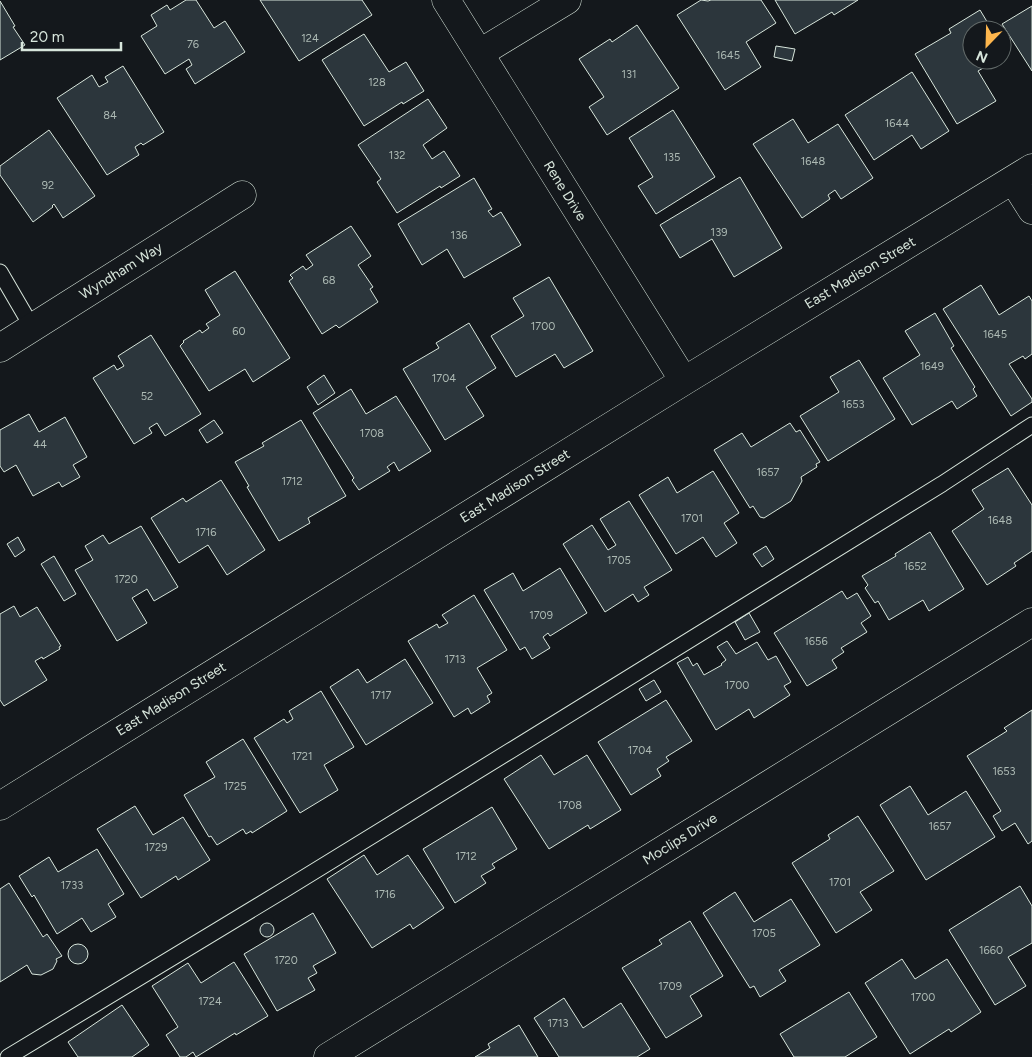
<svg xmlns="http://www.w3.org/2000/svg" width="1032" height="1057" font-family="Figtree,sans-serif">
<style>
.building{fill:#2c363c;stroke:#d8e6dc}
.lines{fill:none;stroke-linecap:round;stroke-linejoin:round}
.lane-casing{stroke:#d8e6dc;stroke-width:17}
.street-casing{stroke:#d8e6dc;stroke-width:29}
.lane{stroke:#14181c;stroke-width:15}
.street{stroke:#14181c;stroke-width:28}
.labels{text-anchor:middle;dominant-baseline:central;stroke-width:4;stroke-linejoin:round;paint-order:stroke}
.number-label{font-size:11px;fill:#adbab4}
.street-label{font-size:14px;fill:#d8e6dc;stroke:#14181c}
</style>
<rect width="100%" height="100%" fill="#14181c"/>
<path class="building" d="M186,0h10l18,28 11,-7 20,31 -50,32 -9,-15 6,-4 -3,-6 -24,15 -24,-38 16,-10 -6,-11 16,-10 3,5z
M260,0h102l10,15 -73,46z
M701,0l7,1 3,-1h50l15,23 -30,19 15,25 -36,23 -48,-75z
M775,0h83l-24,15 -2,-3 -37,22z
M0,1l15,25 -2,1 12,18 -25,15z
M1032,6v65l-30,-47z
M980,10l12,20h-20v30h25l-19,11 18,30 -39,23 -42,-70 36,-21 -2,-4z
M637,25l42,63 -72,47 -18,-28 15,-10 -25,-38 31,-20 2,3z
M364,34l25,38 17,-10 18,29 -21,13 -1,-2 -38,24 -42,-66z
M776,46l19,3 -3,12 -18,-4z
M123,66l41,66 -21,13 -2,-2 -6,4 4,8 -32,20 -50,-77 35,-23 7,12 9,-5 -3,-5z
M912,72l37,59 -28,18 -9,-14 -38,25 -29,-45z
M428,99l19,29 -24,17 9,14 12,-8 16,25 -19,12 -1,-2 -43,27 -20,-31 4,-3 -23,-34z
M673,110l42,67 -59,37 -18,-28 15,-9 -24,-39z
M793,119l15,24 30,-19 35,54 -32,21 -6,-9 -7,5 2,4 -28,19 -49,-74z
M49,130l46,66 -32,22 -9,-14 -2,2 1,1 -20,15 -33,-47v-9z
M740,177l42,71 -48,29 -22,-38 -32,19 -20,-33z
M474,178l18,31 -4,2 5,6 8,-5 20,33 -57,33 -17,-29 -25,16 -24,-41z
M351,226l20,30 -13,9 15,22 -3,2 8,13 -39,26 -3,-3 -14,9 -33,-53 4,-3 -3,-3 13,-9 3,4 7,-5 -7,-10z
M235,271l55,87 -37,24 -8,-13 -36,22 -29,-45 4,-4 -1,-1 17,-11 2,3 7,-5 -3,-4 14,-9 -15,-25z
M549,277l44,74 -29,17 -9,-14 -39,23 -25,-41 33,-20 -11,-18z
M981,285l18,30 30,-19 3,5v53l-7,5 -2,-3 -14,8 23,35v3l-21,14 -68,-107z
M935,313l19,33 -3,2 24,39 -2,2 4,7 -20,13 -5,-8 -40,24 -29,-47 37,-23 -15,-24z
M469,323l27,45 -30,19 18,29 -39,24 -42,-71 36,-21 -3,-5z
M151,335l50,79 -36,22 -8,-13 -8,5 3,5 -18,11 -41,-66 21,-13 3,5 7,-4 -6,-10z
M859,360l36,59 -67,42 -28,-45 39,-24 -9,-15z
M324,375l11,18 -17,12 -11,-18z
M351,389l15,25 30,-18 35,55 -32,20 -5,-9 -7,5 3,4 -31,19 -7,-10 2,-2 -41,-65z
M29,414l10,18 26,-15 22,40 -14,8 7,12 -18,10 -3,-5 -26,14 -17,-31 -12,7 -4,-6v-36z
M214,420l9,13 -16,10 -8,-13z
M301,420l45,76 -38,22 2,5 -31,18 -32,-54 2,-1 -14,-24 29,-16 -2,-3z
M790,423l6,9 4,-2 20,32 -4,2 1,3 -16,10 1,4 -11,20 -27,17 -4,-1 -7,-11 -3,2 -36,-58 28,-17 9,14z
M1008,468l24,37v46l-18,12 2,3 -29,19 -35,-54 32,-22 -12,-19z
M713,471l26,42 -15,10 13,20 -21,14 -13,-20 -27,17 -37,-59 29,-18 9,16z
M221,480l44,70 -38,25 -19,-30 -29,18 -28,-45 32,-20 3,4z
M629,501l43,69 -28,17 5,8 -11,7 -5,-8 -28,18 -42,-68 29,-19 16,25 8,-5 -16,-26z
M141,526l37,61 -24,14 -7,-12 -15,9 15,25 -30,18 -42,-71 18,-10 -8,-14 18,-11 6,9z
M930,532l34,57 -35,22 -6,-11 -34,20 -11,-19 -3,2 -10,-15 3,-3 -6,-9 34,-20 -1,-2z
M18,537l7,13 -10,7 -8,-13z
M766,546l8,13 -12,8 -9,-13z
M54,556l22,38 -12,7 -23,-37z
M560,568l27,45 -37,23 -2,-3 -5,4 7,11 -18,11 -7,-12 -5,3 -36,-60 29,-17 10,18z
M842,591l5,8 10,-6 14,23 -10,7 6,9 -26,16 3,4 -12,8 5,8 -30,18 -33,-53z
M474,595l33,55 -30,18 15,25 -5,3 3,6 -19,12 -3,-6 -14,9 -46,-76 29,-17 2,4 9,-5 -6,-8z
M14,606l6,11 17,-10 24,39 -2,1 1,2 -17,10 -1,-2 -7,4 12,19 -43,26 -4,-6v-86z
M749,613l11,19 -15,8 -10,-18z
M727,641l9,13 21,-12 11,18 8,-4 15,26 -7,4 6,9 -36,23 -5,-9 -33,21 -39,-67 11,-6 5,9 4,-3 7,12 18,-10 -1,-1 5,-4 -9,-13z
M405,659l28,44 -67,42 -36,-58 28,-18 9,14z
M654,680l7,12 -15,9 -7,-12z
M321,691l33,56 -30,18 14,25 -38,23 -46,-75 30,-19 3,4 6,-4 -4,-8z
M666,700l26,41 -26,16 3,4 -12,8 4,7 -30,19 -33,-53z
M1032,710v131l-4,3 -13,-21 -13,8 -9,-15 8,-5 -34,-55 40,-25 -3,-3z
M243,739l44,72 -35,22 -1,-2 -5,3 -3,-5 -26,16 -6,-9 -2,1 -25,-42 31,-18 -9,-15z
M541,755l13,20 33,-20 34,55 -31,19 -2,-4 -39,24 -45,-70z
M910,786l18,29 38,-24 29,46 -69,43 -46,-75z
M135,806l18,29 30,-18 27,43 -32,20 -2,-4 -35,22 -44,-69z
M492,807l25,42 -25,15 3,4 -14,8 5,7 -31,20 -32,-54z
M858,816l36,55 -34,21 12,18 -36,23 -44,-70 38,-24 -2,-4z
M97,849l27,45 -16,10 8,13 -25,15 -9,-14 -25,16 -23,-39 -2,2 -13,-21 30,-19 9,15z
M364,855l13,20 31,-20 36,53 -31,21 -3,-5 -38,24 -45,-69z
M9,883l34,54 4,-3 15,22 -6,3 1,2 -4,8 -12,6 -9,-1 -5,-9 -27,17v-93z
M1020,886l12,20v37l-24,14 18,29 -31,19 -46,-75z
M735,892l19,30 37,-23 29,46 -41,25 7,11 -26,16 -6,-11 -4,2 -47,-75z
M313,913l23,40 -23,13 4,7 -9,5 7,12 -38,21 -33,-57z
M690,921l33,55 -33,20 12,20 -36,22 -44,-70 40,-24 -3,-4z
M260 930a7 7 0 1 1 14 0a7 7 0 1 1-14 0Z
M68 954a10 10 0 1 1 20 0a10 10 0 1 1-20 0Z
M902,959l13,20 32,-20 34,53 -30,20 -2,-3 -39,25 -45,-71z
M234,962l34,54 -32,19 -1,-2 -39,24 -3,-5 -7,5h-6l-14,-22 12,-8 -26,-41 36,-23 13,20z
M849,992l28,45 -32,20h-51l-14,-23z
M564,998l19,30 38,-25 29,46 -13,8h-78l-25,-39z
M122,1005l27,40 -17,12h-54l-10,-15z
M519,1025l19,32h-63l15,-9 -2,-4z"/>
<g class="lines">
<g class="lane-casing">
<path id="lane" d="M0,272l32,55
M8,1057l276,-167 226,-139 432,-267 90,-59"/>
</g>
<g class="street-casing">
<path id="street" d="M446,0l238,381
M480,53l87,-53
M1013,180l19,30
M0,348l242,-153
M0,806l684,-425 348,-213
M328,1057l704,-435"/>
</g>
<use href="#lane" class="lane"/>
<use href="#street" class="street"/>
</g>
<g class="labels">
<g class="number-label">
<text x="310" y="38">124</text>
<text x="193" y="44">76</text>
<text x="728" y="55">1645</text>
<text x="629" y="74">131</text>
<text x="377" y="82">128</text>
<text x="110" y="115">84</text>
<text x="897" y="123">1644</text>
<text x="397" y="155">132</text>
<text x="672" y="157">135</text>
<text x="813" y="161">1648</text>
<text x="48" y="185">92</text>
<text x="719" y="232">139</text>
<text x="459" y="235">136</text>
<text x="329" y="280">68</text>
<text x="543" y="326">1700</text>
<text x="239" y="331">60</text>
<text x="995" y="334">1645</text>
<text x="932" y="366">1649</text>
<text x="444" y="378">1704</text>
<text x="147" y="396">52</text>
<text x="853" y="404">1653</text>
<text x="372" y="433">1708</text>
<text x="40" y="444">44</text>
<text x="768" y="472">1657</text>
<text x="292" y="481">1712</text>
<text x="692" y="518">1701</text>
<text x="1000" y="520">1648</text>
<text x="206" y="532">1716</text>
<text x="619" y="560">1705</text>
<text x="915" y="566">1652</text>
<text x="126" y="579">1720</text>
<text x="541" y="615">1709</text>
<text x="816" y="641">1656</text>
<text x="455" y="659">1713</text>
<text x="737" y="685">1700</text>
<text x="381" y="695">1717</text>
<text x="640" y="750">1704</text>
<text x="302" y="756">1721</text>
<text x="1004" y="771">1653</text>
<text x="235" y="786">1725</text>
<text x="570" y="805">1708</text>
<text x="940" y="826">1657</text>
<text x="156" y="847">1729</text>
<text x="466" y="856">1712</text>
<text x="840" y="882">1701</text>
<text x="72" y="885">1733</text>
<text x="385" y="894">1716</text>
<text x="764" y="933">1705</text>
<text x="991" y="950">1660</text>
<text x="286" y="960">1720</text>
<text x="670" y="986">1709</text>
<text x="923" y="997">1700</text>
<text x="210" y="1001">1724</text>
<text x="558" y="1023">1713</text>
</g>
<g class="street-label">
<text transform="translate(565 191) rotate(58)">Rene Drive</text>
<text transform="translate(121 271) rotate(-32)">Wyndham Way</text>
<text transform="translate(860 273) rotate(-31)">East Madison Street</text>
<text transform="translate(515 486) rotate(-32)">East Madison Street</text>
<text transform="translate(171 699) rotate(-32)">East Madison Street</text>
<text transform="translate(680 839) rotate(-32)">Moclips Drive</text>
</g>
</g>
<g transform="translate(987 45) rotate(203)"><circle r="24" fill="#14181c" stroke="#626a69"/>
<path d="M0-4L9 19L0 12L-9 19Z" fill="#ffb74d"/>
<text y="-8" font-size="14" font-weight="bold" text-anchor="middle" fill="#d8e6dc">N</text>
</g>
<path d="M22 42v8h99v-8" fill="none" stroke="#d8e6dc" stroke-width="2.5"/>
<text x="30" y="42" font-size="15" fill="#d8e6dc" stroke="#14181c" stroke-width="4" paint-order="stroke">20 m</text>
</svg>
